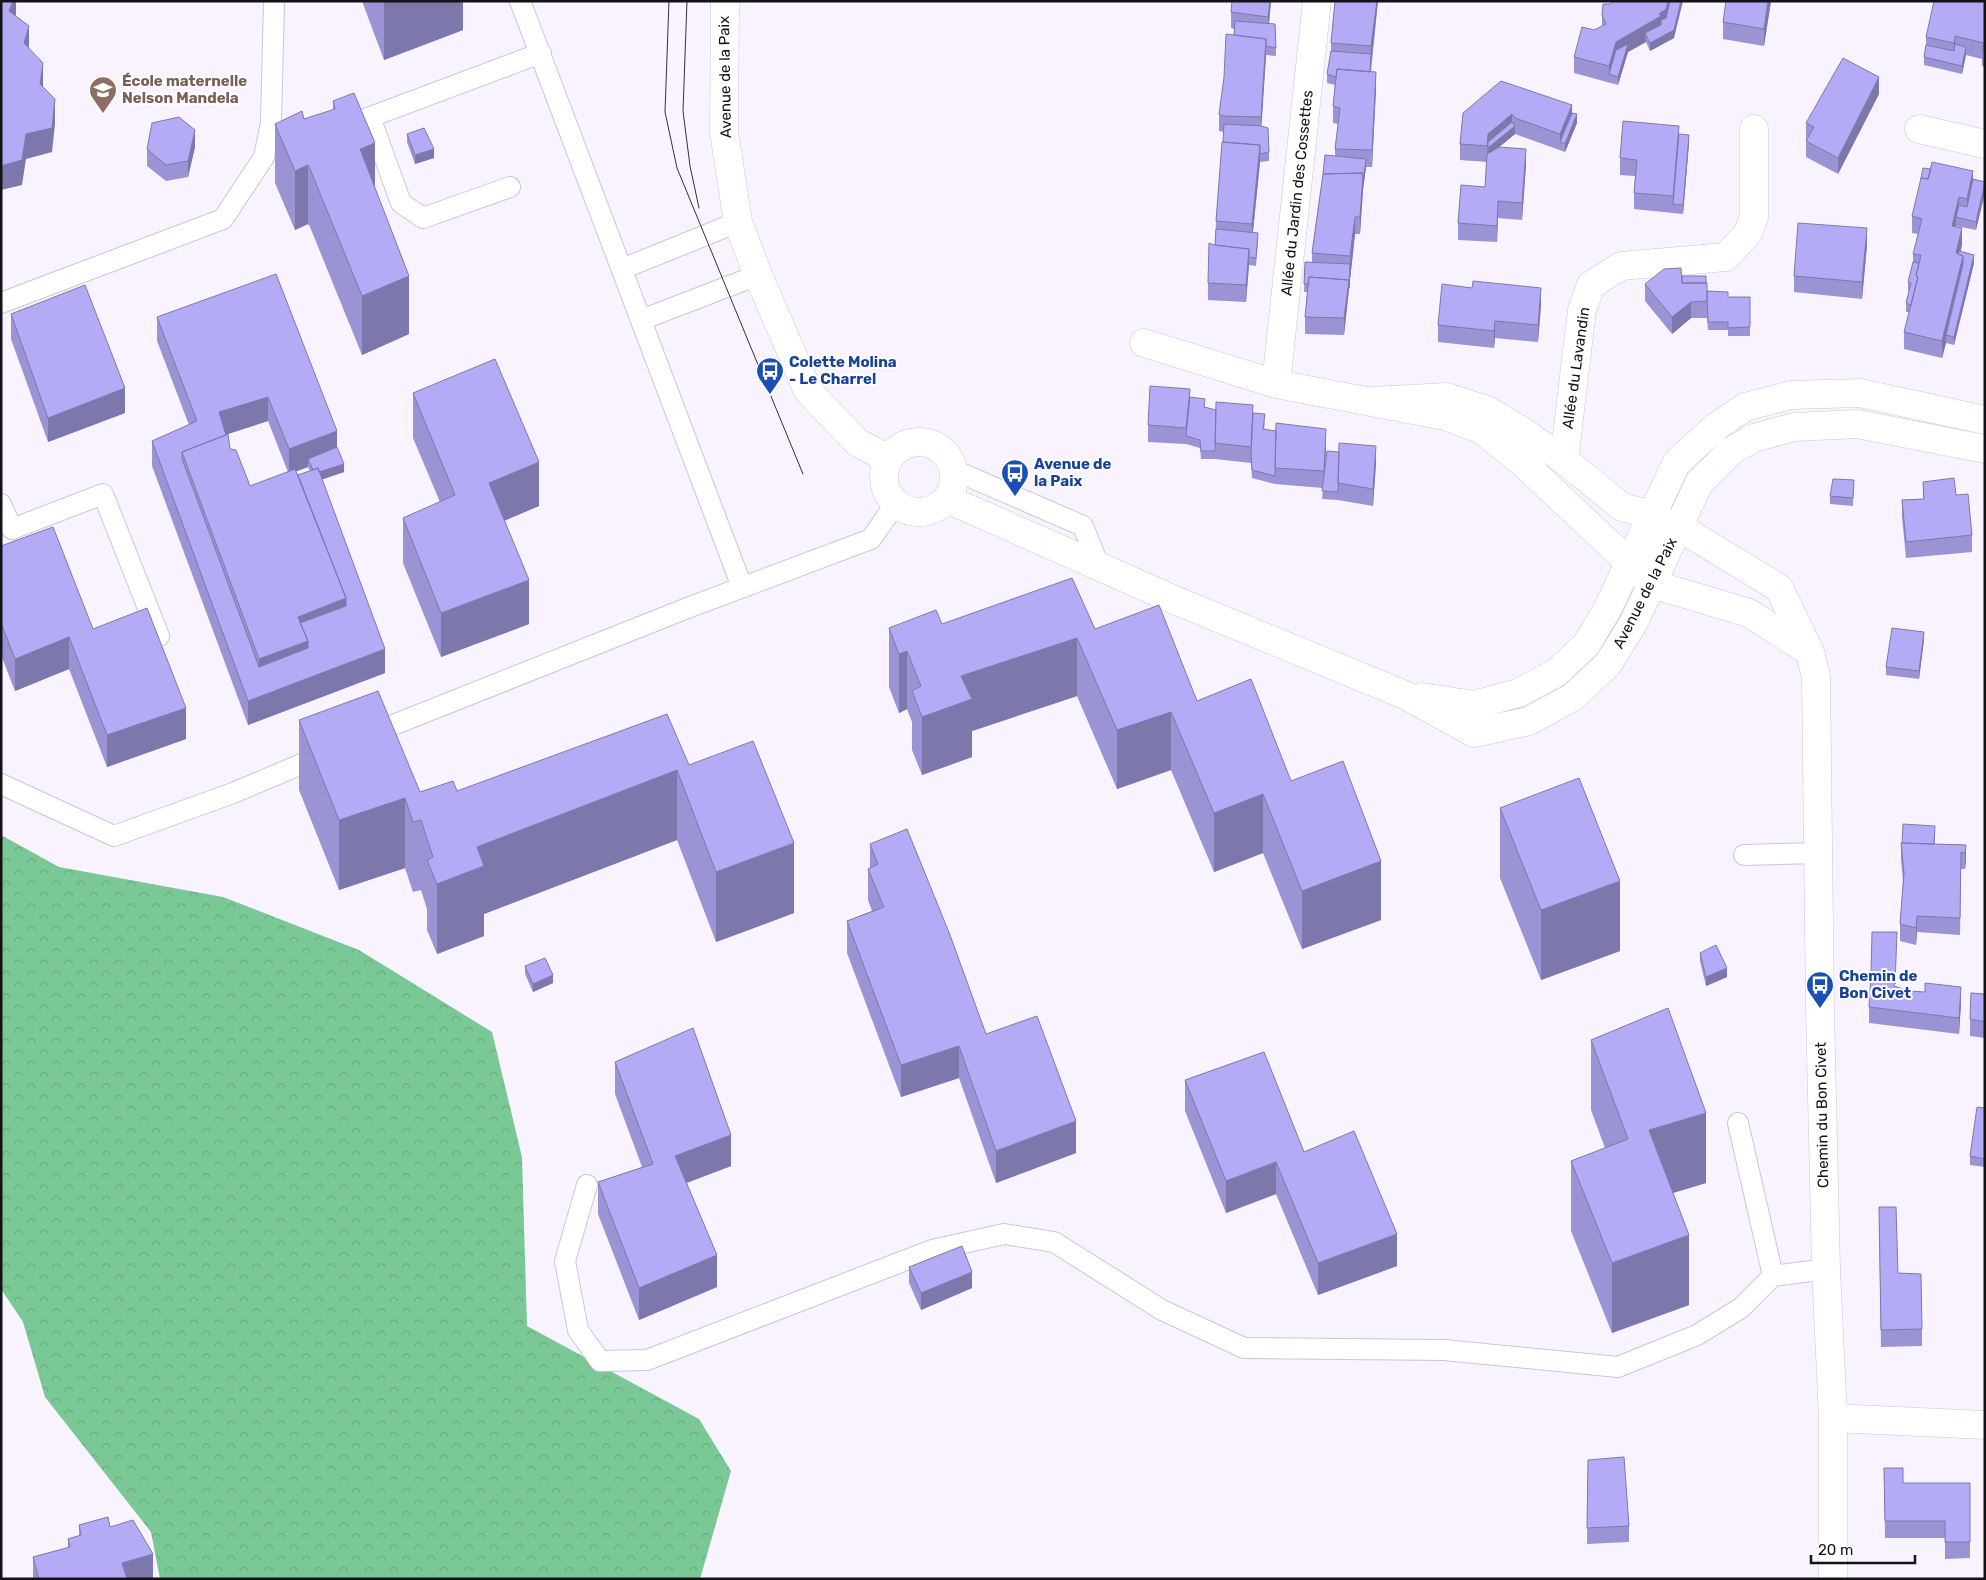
<svg xmlns="http://www.w3.org/2000/svg" width="1986" height="1580" font-family="Rubik,sans-serif">
<style>
.forest{fill:url(#forest-crowns)}
.lines{fill:none;stroke-linecap:round;stroke-linejoin:round}
.lane-casing{stroke:#cdc5d4;stroke-width:22}
.street-casing{stroke:#cdc5d4;stroke-width:29}
.secondary-casing{stroke:#cdc5d4;stroke-width:29}
.lane{stroke:#fff;stroke-width:20}
.street{stroke:#fff;stroke-width:28}
.secondary{stroke:#fff;stroke-width:28}
.tram{stroke:#333036;stroke-width:1}
.wall{fill:#9a93d4;fill-rule:evenodd}
.shaded-wall{fill:#7d78ac}
.building{fill:#b3abf6;stroke:#7d78ac}
.labels{text-anchor:middle;dominant-baseline:central;stroke-width:4;stroke-linejoin:round;paint-order:stroke}
.street-label{font-size:15px;fill:#151217;stroke:#fff}
.education-label{font-size:15px;font-weight:bold;fill:#785e54;stroke:#fff;text-anchor:start}
.transit-label{font-size:15px;font-weight:bold;fill:#164399;stroke:#fff;text-anchor:start}
</style>
<defs>
<pattern id="forest-crowns" width="20" height="18" patternUnits="userSpaceOnUse" patternTransform="scale(1.25)"><rect width="20" height="18" fill="#7ac895"/><path d="M2 6a3 3 0 1 1 6 0M12 15a3 3 0 1 1 6 0" fill="none" stroke="#69ab80"/></pattern>
</defs>
<rect width="100%" height="100%" fill="#f9f3ff"/>
<path class="forest" d="M1,835l58,32 164,30 136,53 133,82 30,125 5,169 172,93 32,52 -31,108h-540l-9,-47 -106,-135 -22,-75 -22,-33z"/>
<g class="lines">
<g class="lane-casing">
<path id="lane" d="M520,1l222,586
M370,117l31,86 22,15 87,-31
M341,128l200,-75
M622,269l116,-47
M1,303l222,-84 41,-62 7,-34 3,-122
M641,320l117,-45
M954,470l129,56 16,40
M1,504l11,25 91,-35 56,142
M368,735l322,-128 181,-68 25,-36
M1,784l113,52 119,-43 90,-38
M1744,855l74,-2
M587,1185l-22,76 13,69 22,31 47,-1 285,-110 72,-16 50,8 108,68 82,38 200,2 174,17 79,-32 44,-27 32,-32 -35,-153
M1773,1276l53,-7"/>
</g>
<g class="street-casing">
<path id="street" d="M1919,129l66,15
M1144,343l132,41 169,32 37,14 41,33 129,121 97,29 61,39
M1276,384l41,-383
M1372,401l75,-4 40,13 35,21 42,29 58,47 30,8 35,17 92,56 31,64 6,25 4,332 6,260 7,149v161
M1564,460l18,-150 9,-25 30,-19 105,-9 22,-24 6,-16v-88
M1652,584l-3,-18 8,-34 -5,-17
M1833,1418l152,7"/>
</g>
<g class="secondary-casing">
<path id="secondary" d="M725,1l-1,131 14,90 20,53 50,116 50,52 31,16
M884 477a35 35 0 1 1 70 0a35 35 0 1 1-70 0Z
M947,499l230,102 228,94 69,38 55,-12 44,-24 35,-33 26,-42 65,-139 32,-32 23,-13 40,-11 63,-3 128,25
M1422,697l52,8 44,-12 38,-20 30,-28 21,-35 70,-148 40,-36 28,-19 46,-12 69,-2 125,27"/>
</g>
<use href="#lane" class="lane"/>
<use href="#street" class="street"/>
<use href="#secondary" class="secondary"/>
<path class="tram" d="M669,1l-4,111 12,56 126,306
M687,1l-4,110 7,55 9,42"/>
</g>
<path class="wall" d="M362,1h101v29l-79,30z
M1232,1h39l-2,23h6l1,32 -10,-1 -5,71 8,26v9l-9,1 -7,70 5,9 -2,25 -7,-1 -3,37 -38,-2v-17l7,-38 1,-24 8,-89 -5,-1v-17l15,-79v-6l-3,-1v-16z
M1335,1h43l-7,71 5,17 -4,78h-6l-3,23 -3,44h-5l-11,101 -39,-1v-17l2,-25h-3l1,-30h7v-9l11,-79 12,-18v-7l3,-25 -5,-1v-17l2,-21 -8,-2v-9l4,-23v-8z
M1726,1h45l-7,45 -41,-7v-17z
M1985,1v66l-3,-1v-7l-16,-4 -4,19 -38,-9v-8l2,-12v-8z
M1602,15l72,23 -24,13 -4,-9 -18,10 -10,33 -44,-12v-16l20,-27 8,-4z
M1879,94l-41,80 -32,-17v-34z
M333,101l42,87 34,146 -47,21 -52,-128 -2,-3 -13,6 -20,-47v-59l29,-5 29,-9z
M1463,113h109l5,10 -12,29 -50,-18 -17,14 28,17 -4,55 -24,-2 -1,24 -39,-2v-17l27,-36 2,-25 -27,-2v-16z
M407,134l27,24 -19,6 -8,-22z
M1679,134l10,9 -6,71 -49,-5v-16l1,-17 -15,-1v-17z
M195,147l-7,30 -22,4 -19,-15v-17z
M1973,179l12,3 -9,48 -20,-4 6,18 -1,7 13,12 -20,82 -8,-2 -4,15 -38,-9v-17l5,-20h-3v-9l3,-12 -1,-1v-8l5,-20v-8l5,-20 -6,-1v-17z
M1867,245l-5,54 -68,-7v-16z
M1682,276l25,15 21,6h22v39h-22v-6h-20l-1,-12h-16l-19,16 -27,-33v-17z
M1472,288l69,17 -3,37 -43,-4 -1,10 -56,-6v-17z
M11,314l114,99 -77,29 -37,-103z
M157,317l180,130 7,25 -22,7 63,194 -137,52 -96,-259v-25l37,-16 -32,-84zM268,421l20,51 -38,14 -20,-37 -4,-15zM308,467l2,4 -12,4 -2,-4z
M413,393l126,113 -35,15 25,103 -88,33 -38,-94v-45l37,-16 -27,-64z
M1190,397l15,10 11,3 37,3 12,10 -1,6 62,17 -1,22 51,-5 -3,43 -35,-6 -16,-1 1,-11 -48,-4 -23,-6 -1,-15 -36,-4h-14l-1,-11 -14,-4 -38,-2v-17z
M1854,480l-1,26 -23,-2v-8z
M1923,482l49,53v17l-66,6 -4,-41v-17l21,-1z
M1,546l92,83 93,110 -79,28 -38,-98 -54,22 -14,-36z
M942,624l153,5 102,72 94,80 90,139 -79,29 -39,-96 -49,19 -43,-102 -54,19 -40,-93 -105,35v26l-50,18 -10,-25v-28l-5,-13 -8,4 -10,-26v-59z
M1924,640l-5,39 -33,-4v-8z
M299,720l121,72 37,-1 232,-26 105,148 -78,29 -39,-102 -193,74v22l-47,18 -10,-24v-21l-6,-19 -8,2 -8,-24 -66,22 -40,-100z
M1500,808l120,143 -79,29 -41,-102z
M1935,835v9l31,1 -1,24h-4l-1,66 -43,-3 -1,13 -16,-4v-17l3,-43 -2,-21v-17z
M870,844l116,190 90,119 -80,30 -37,-105 -58,19 -54,-144v-32l25,-10 -4,-11v-31l2,-1z
M1700,953l27,24 -21,9 -6,-25z
M525,966l28,17 -20,9 -8,-18z
M1895,987l66,16 -2,31 -90,-11v-16z
M1985,994v44l-15,-2v-17z
M1591,1040l115,143 -33,10 16,112 -77,28 -41,-102v-70l34,-13 -14,-38z
M615,1062l116,104 -44,17 30,104 -78,33 -41,-106v-32l44,-15 -27,-73z
M1185,1080l119,72 93,114 -79,29 -42,-101 -50,19 -41,-102z
M1985,1108v59l-15,-2v-9z
M1879,1223l19,50 24,56v17l-41,1z
M909,1267l63,21 -51,22 -12,-27z
M1588,1460l41,66v16l-42,2z
M1884,1468l19,15h67v75l-25,1v-21h-60z
M79,1525l31,2 43,51 -3,1h-117v-22l35,-9v-9l11,-3z"/>
<path class="shaded-wall" d="M13,1h3v15l-7,-5z
M384,1h79v29l-79,30z
M1270,1h1l-3,32v-16z
M1377,1h1l-7,62 -1,24 1,-41z
M1668,1h4l-6,25 -21,7 1,9 -18,10 -10,33v-8l-9,-3v-8l7,-24 43,-28z
M1681,1h2l-9,37 -24,13v-8z
M1768,1h3l-7,45v-17z
M29,26v24l-5,-7z
M1955,36v17l-1,7v-17z
M1266,39v17l-5,78v-17z
M1966,47v8l-4,19v-8z
M43,63v25l-3,-4z
M1376,72v17l-4,78v-17z
M1879,77v17l-41,80v-16z
M55,99v25l-3,28 -26,7 -4,26 -21,5v-24l25,-32z
M1572,105v16l-12,21v-8z
M1512,114v14l3,-2v8l-27,22 -1,6 1,-28z
M1577,114v9l-12,29v-8z
M195,130v17l-7,30v-16z
M1689,135v8l-6,71v-9z
M375,143v59l-15,-53z
M1260,145v17l-8,78v-16z
M434,149v9l-19,6v-9z
M1526,149v16l-4,55v-17z
M1366,159v8l-3,23 -3,44v-17l3,-44z
M308,165v59l-13,6v-59z
M1973,171v17l-6,27v-16z
M1985,185v8l-9,37v-8z
M1959,197v17l-3,3v8l-4,17v-16z
M1498,201v17l-1,24v-16z
M1355,217v17l-11,101v-17z
M1867,228v17l-5,54v-17z
M1962,228v16l-4,18 -2,-9z
M1249,249v16l-3,37v-17z
M1974,255v8l-20,82v-8z
M1963,256v16l-17,63v8l-4,15v-17z
M409,276v58l-47,21v-59z
M1541,288v17l-3,37v-17z
M1691,302v16l-19,16v-17z
M1495,321v17l-1,10v-17z
M125,388v25l-77,29v-24z
M268,397v24l-49,16v-25z
M1326,429v17l-2,42v-17z
M337,431v24l-29,4v8l-19,7v-25z
M1376,446v17l-3,43v-17z
M539,462v44l-50,21v-44z
M344,464v8l-29,10v-9z
M529,580v44l-88,33v-44z
M346,598v32l-38,42 -49,19v-32l39,-42z
M1924,632v8l-5,39v-8z
M69,637v32l-54,22v-32z
M1077,638v58l-105,35v26l-50,18v-58l39,-41z
M385,649v24l-137,52v-24z
M907,651v58l-8,4v-59z
M186,708v31l-79,28v-32z
M1171,712v58l-54,19v-59z
M677,770v70l-193,74v22l-47,18v-70l40,-37z
M1263,794v59l-49,19v-59z
M405,798v70l-66,22v-70z
M794,843v70l-78,29v-70z
M1966,845v17l-1,7v-16z
M1381,861v59l-79,29v-58z
M1620,881v70l-79,29v-70z
M1917,916v16l-1,13v-17z
M1727,968v9l-21,9v-9z
M553,975v8l-20,9v-8z
M1961,987v16l-2,31v-16z
M959,1046v32l-58,19v-32z
M1706,1113v70l-57,17v-70z
M1076,1121v32l-80,30v-32z
M731,1135v31l-56,21v-31z
M1276,1162v32l-50,19v-32z
M1397,1234v32l-79,29v-32z
M1689,1235v70l-77,28v-70z
M717,1255v32l-78,33v-32z
M972,1272v16l-51,22v-17z
M153,1554v24l-3,1h-28v-16z"/>
<path class="building" d="M1,1h12l-4,10 20,15 -5,17 19,20 -3,21 15,15 -3,29 -26,6 -4,26 -21,6z
M1232,1h38l-2,16 -37,-5z
M1335,1h42l-6,45 -40,-3z
M1615,1h53l-2,8 -7,5 2,2 -45,26 -7,24 -35,-9 8,-30 12,3 12,-6 -4,-9 1,-11h7z
M1670,1h11l-7,29 -24,13 -5,-10 16,-8v-5l5,-2z
M1726,1h42l-4,28 -41,-7z
M1934,1h51v49h-3l2,-7 -29,-7 -1,7 -28,-6z
M1235,21l40,3 1,24 -10,-2v-7l-32,-4z
M1226,34l40,5 -5,78 -37,-1 -5,-2 5,-37z
M1628,44l-10,33 -9,-3 7,-24z
M1955,44l11,3 -4,19 -38,-9 2,-12 28,6z
M1331,51l40,3 -1,18 -33,-3 -1,8 -9,-3z
M1843,58l36,19 -41,81 -32,-17 8,-14 -8,-4z
M1337,69l39,3 -4,78 -37,-1 5,-41 -7,-2z
M1501,81l71,24 -12,29 -45,-16 -3,-4 -24,20 -1,12 -27,-2 3,-31z
M354,93l21,50 -15,6 49,127 -47,20 -52,-127 -2,-4 -13,6 -20,-47 27,-13 2,8 31,-10 -2,-8z
M1572,113l5,1 -12,30 -5,-2z
M179,117l16,13 -7,31 -22,4 -19,-16 5,-26z
M1623,121l56,5 -6,70 -39,-3 3,-33 -17,-2z
M1512,122l3,4 -27,22v-6z
M1224,124l37,2 7,2 1,24 -9,2v-9l-37,-3z
M424,128l10,21 -19,6 -8,-21z
M1679,134l10,1 -6,70 -10,-1z
M1222,142l38,3 -8,79 -36,-3z
M1499,147l27,2 -4,54 -24,-2 -1,25 -39,-3 3,-38 24,2 2,-33z
M1325,155l41,4 -3,23v-9l-40,1z
M1932,162l41,9 -6,28 -8,-2 -7,29 10,2 -6,25 7,3 -21,85 -38,-9 14,-55 -2,-1 5,-21 -8,-1 9,-35 -10,-3 9,-38 7,1z
M1923,168l8,1 -3,10 -7,-1z
M1363,173l-3,44h-5l-5,39 -38,-3 11,-79z
M1973,179l12,3 -9,40 -20,-5 3,-12 8,2z
M1798,223l69,5 -5,54 -68,-6z
M1216,229l42,4 -2,25 -7,-1v-8l-34,-4z
M1209,243l5,2 35,4 -3,36 -38,-2z
M1959,251l15,4 -20,82 -8,-2 17,-71v-8l-5,-2z
M1305,262l45,2 -1,24v-8l-40,-3 -1,7h-4z
M1913,262l6,1 -3,13 2,1 -7,28 -5,-2 5,-20 -3,-1z
M1681,268l1,15h25v18l-16,1 -19,15 -27,-33 19,-15z
M276,274l61,157 -48,18 -21,-52 -49,15 7,23 -44,17v7l77,208 49,-19v-7l-8,-18 46,-17v-8l-48,-123 20,-7 67,181 -137,52 -96,-260 45,-20 -40,-104z
M1682,276h24v7h-24z
M1309,277l40,3 -5,38 -39,-1z
M1473,281l68,7 -3,37 -43,-4 -1,10 -56,-6 4,-41 30,4z
M85,285l40,103 -77,30 -37,-104z
M1707,291l21,1v5h22v30l-22,1v-6h-20z
M495,359l44,103 -50,21 40,97 -88,33 -38,-95 52,-23 -42,-102z
M1150,386l40,3 -4,39 -38,-3z
M1190,397l15,2 -1,8 12,3 -1,41h-14l-1,-11 -14,-4z
M1216,402l37,3 -2,42 -36,-4z
M1253,413l12,1 -2,15 13,2 -1,45 -23,-6 -1,-15z
M1276,423l50,6 -2,42 -49,-3z
M228,434l2,15 6,1 14,36 45,-17 51,129 -48,19 10,24 -49,18 -77,-207z
M1339,443l37,3 -3,43 -35,-6z
M337,447l7,17 -25,8 -1,-4 -5,2 -5,-11z
M1327,451l12,1 -1,40 -16,-1z
M1954,478l2,17 12,-1 4,41 -66,7 -4,-42 22,-1 -1,-17z
M1833,479l21,1 -1,18 -23,-2z
M53,527l40,102 54,-21 39,100 -79,27 -38,-98 -54,22 -14,-36v-77z
M1072,578l23,51 64,-24 38,96 54,-22 40,102 52,-20 38,100 -79,30 -39,-97 -49,19 -43,-101 -54,18 -40,-92 -116,38 11,23 -50,18 -10,-26 9,-5 -14,-35 -8,3 -10,-26 47,-18 6,14z
M1892,628l32,4 -5,39 -33,-4z
M378,691l42,101 33,-11 4,10 210,-77 22,51 64,-24 41,102 -78,29 -39,-102 -200,77 7,19 -47,18 -10,-24 6,-3 -12,-37 -8,2 -8,-24 -66,22 -40,-100z
M1579,778l41,103 -79,29 -41,-102z
M1903,824l32,2 -1,18 -32,-1z
M907,829l43,106 36,99 51,-18 39,105 -80,30 -37,-105 -58,19 -54,-144 37,-14 -16,-38 10,-5 -8,-20z
M1901,843l65,2 -1,8 -4,-1 -1,66 -43,-2 -1,12 -16,-4 4,-51z
M1872,932h25l-2,52v-8l-24,-1z
M1716,945l11,23 -21,9 -6,-24z
M545,958l8,17 -20,9 -8,-18z
M1871,975l24,1 -1,10 15,5 16,1v-9l36,4 -2,31 -90,-11z
M1971,993l14,1v28l-15,-3z
M1668,1008l38,105 -57,17 40,105 -77,28 -41,-102 57,-22 -37,-99z
M693,1028l38,107 -56,21 42,99 -78,33 -41,-106 55,-18 -38,-102z
M1264,1052l40,100 50,-21 43,103 -79,29 -42,-101 -50,19 -41,-101z
M1977,1107l8,1v51l-15,-3z
M1879,1207h17l2,66 23,1 1,55 -41,1z
M962,1246l10,26 -51,21 -12,-26z
M1624,1457l5,69 -42,2 1,-68z
M1884,1468h19v15h67v59h-25v-21h-60z
M108,1517l2,10 23,-7 20,34 -31,9 5,16h-88l-6,-22 37,-10 -2,-8 13,-4 -2,-10z"/>
<defs>
<g id="school-pin" transform="scale(1.4375)"><path d="M0 17L-7.5 6A9.5 9.5 0 1 1 7.5 6Z" fill="#8d6e63" stroke="#fff"/><path d="M0-5L7-2L0 1L-7-2ZM-4 1L0 2.5L4 1V4Q0 6-4 4Z" fill="#fff"/></g>
<g id="bus-pin" transform="scale(1.4375)"><path d="M0 17L-7.5 6A9.5 9.5 0 1 1 7.5 6Z" fill="#1a4fb4" stroke="#fff"/><path d="M-5-6H5V4H4V6H2V4H-2V6H-4V4H-5ZM-3.5-4V0h7V-4ZM-3.5 1.2v1.5H-2V1.2ZM2 1.2v1.5H3.5V1.2Z" fill="#fff"/></g>
</defs>
<g fill-rule="evenodd">
<use href="#school-pin" x="103" y="90"/>
<use href="#bus-pin" x="770" y="371"/>
<use href="#bus-pin" x="1015" y="473"/>
<use href="#bus-pin" x="1820" y="985"/>
</g>
<g class="labels">
<g class="street-label">
<text transform="translate(725 77) rotate(-91)">Avenue de la Paix</text>
<text transform="translate(1297 193) rotate(-84)">Allée du Jardin des Cossettes</text>
<text transform="translate(1576 368) rotate(-82)">Allée du Lavandin</text>
<text transform="translate(1645 593) rotate(-63)">Avenue de la Paix</text>
<text transform="translate(1822 1115) rotate(-91)">Chemin du Bon Civet</text>
</g>
<g class="education-label">
<text x="122" y="81">École maternelle<tspan x="122" dy="17">Nelson Mandela</tspan></text>
</g>
<g class="transit-label">
<text x="789" y="362">Colette Molina<tspan x="789" dy="17">- Le Charrel</tspan></text>
<text x="1034" y="464">Avenue de<tspan x="1034" dy="17">la Paix</tspan></text>
<text x="1839" y="976">Chemin de<tspan x="1839" dy="17">Bon Civet</tspan></text>
</g>
</g>
<rect width="1986" height="1580" fill="none" stroke="#151217" stroke-width="5"/>
<path d="M1811 1555v8h104v-8" fill="none" stroke="#151217" stroke-width="2.5"/>
<text x="1818" y="1555" font-size="15" fill="#151217" stroke="#ffffff" stroke-width="4" paint-order="stroke">20 m</text>
</svg>
